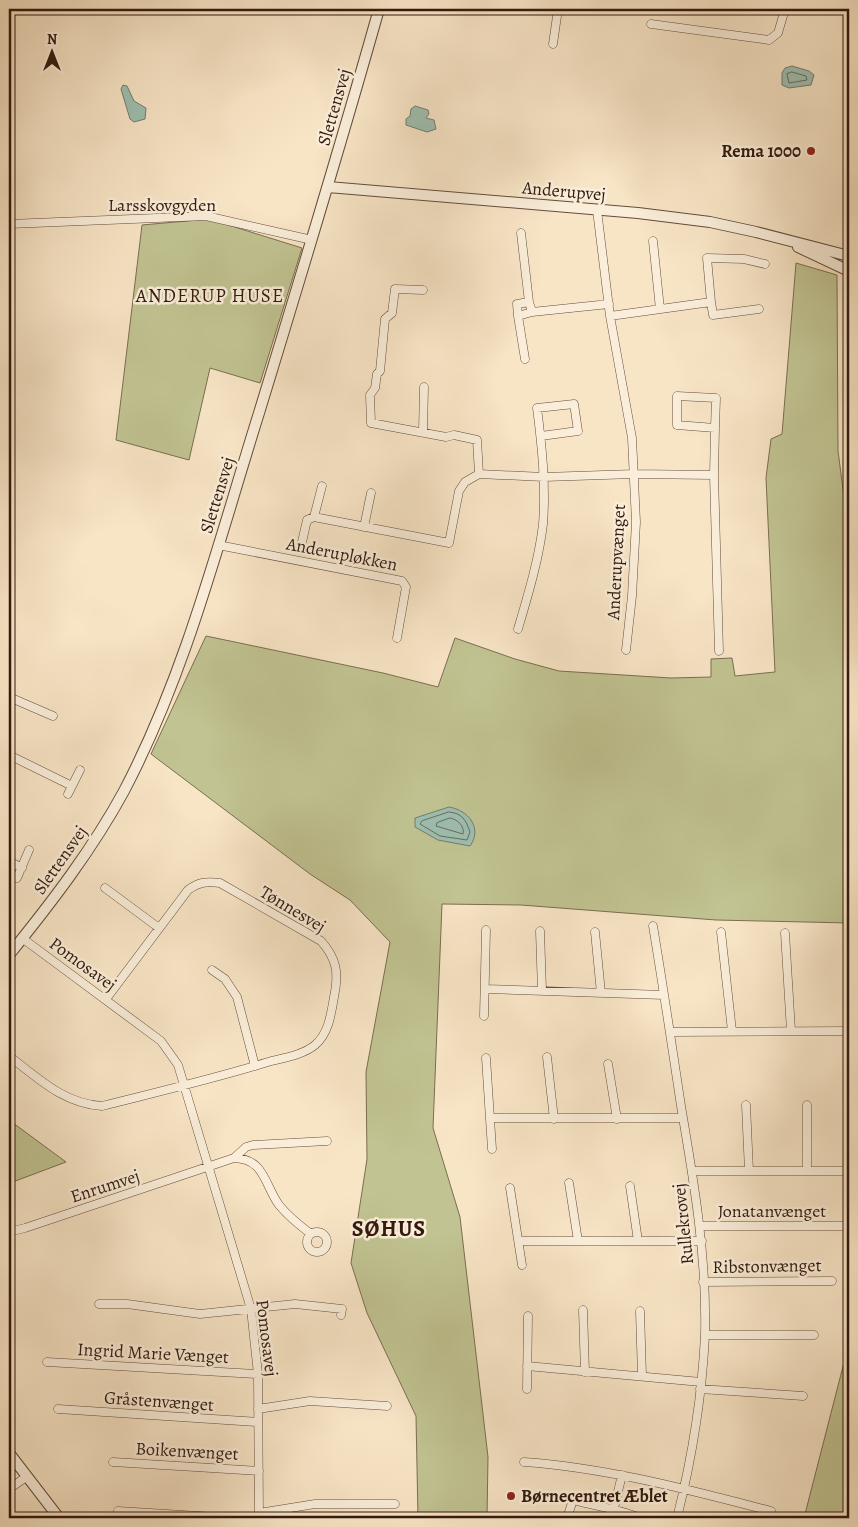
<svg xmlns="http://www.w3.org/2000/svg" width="858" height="1527" font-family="Alegreya,serif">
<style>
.green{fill:#c1c392;stroke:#7a6e50}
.water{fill:#9ebfb1;stroke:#737d6f}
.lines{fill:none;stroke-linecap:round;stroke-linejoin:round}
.shore{stroke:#686c5f;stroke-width:1}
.minor-casing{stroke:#644c3b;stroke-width:9}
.tertiary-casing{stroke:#644c3b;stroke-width:12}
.minor{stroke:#faeeda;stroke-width:8}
.tertiary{stroke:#faeeda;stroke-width:10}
.poi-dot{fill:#8f2418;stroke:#faeeda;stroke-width:2}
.labels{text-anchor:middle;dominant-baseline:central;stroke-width:5;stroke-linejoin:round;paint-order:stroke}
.street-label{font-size:18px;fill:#33190d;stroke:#faeeda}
.poi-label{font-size:18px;font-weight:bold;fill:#33190d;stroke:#faeeda;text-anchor:end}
.neighbourhood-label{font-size:19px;letter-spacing:1px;fill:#33190d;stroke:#faeeda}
.district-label{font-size:22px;font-weight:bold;letter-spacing:1px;fill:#33190d;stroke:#faeeda}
</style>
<rect width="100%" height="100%" fill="#f8e5c6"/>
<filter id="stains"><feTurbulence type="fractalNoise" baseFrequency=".004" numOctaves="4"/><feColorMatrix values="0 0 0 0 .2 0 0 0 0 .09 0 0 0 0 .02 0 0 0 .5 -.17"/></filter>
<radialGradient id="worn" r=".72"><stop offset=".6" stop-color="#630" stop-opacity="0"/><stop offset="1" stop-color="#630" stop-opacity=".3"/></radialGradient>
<path class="green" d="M209,219l93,29 -42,135 -50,-15 -21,92 -73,-20 26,-215z
M796,263l41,12 1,176 11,84v388l-133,-3 -195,-15 -79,-1 -9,224 27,89 28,240 -1,61h-69l-2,-102 -49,-103 -16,-50 16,-104 -1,-87 24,-130 -40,-42 -40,-26 -159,-120 55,-118 177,37 55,14 17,-49 60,21 44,12 112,7 40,-1v-18l21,-1 3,18 40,-4 -9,-194 5,-39 11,-5z
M9,1120l57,42 -56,21z
M849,1342v176h-45l44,-171z"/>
<path class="water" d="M792,66l17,5 5,4 -3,10 -22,3 -7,-3v-12l3,-5z
M123,85l4,1 7,15 12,7 -1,11 -11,3 -4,-3 -9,-30z
M415,106l13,4 1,4 -3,4 8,2 2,9 -9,3 -21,-7v-6l4,-3 1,-7z
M449,807c19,3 34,21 21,39l-32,-6 -23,-13v-9z"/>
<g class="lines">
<path class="shore" d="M792,72l14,4 1,4 -18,3 -2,-9z
M449,812c13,1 17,8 21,20l-3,8 -27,-4 -20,-12 2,-3z
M450,818c7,1 15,8 13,16l-27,-8 1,-3z"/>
<g class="minor-casing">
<path id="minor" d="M651,24l118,16 9,-7 7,-24
M553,44l5,-35
M597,210l13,106 22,122 4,84 -4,74 -6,54
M9,224l197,-8 106,24
M521,233l8,69
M653,241l7,68
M423,290l-28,-1 -3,24 -7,6 -5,52 -3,3 -2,14 -5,7 1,28 75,14 8,-2 23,5 2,34
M711,302l-4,-44 37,1 21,5
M532,312l-3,-10 -12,2 1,12 14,-4 77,-8
M518,316l7,43
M610,316l101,-14 2,13 46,-6
M715,428l1,-30 -39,-2v29l38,3 -1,47 5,176
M423,431l1,-44
M479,474l65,3 90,-3 80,1
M322,486l-8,31 135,26 10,-52 6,-9 14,-8
M364,527l7,-34
M302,542l5,-22 7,-3
M218,545l184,36 4,6 -9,51
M518,629c10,-34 21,-70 25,-105 3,-39 -1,-77 -6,-116l37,-4 4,27 -37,5
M9,697l44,19
M9,755l63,31
M68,794l12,-24
M9,861l13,7
M17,878l12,-28
M105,888l54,40
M653,926c10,60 19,120 28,180 13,76 26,152 24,229 -3,62 -13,123 -28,183
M540,931l2,60
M595,932l6,61
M721,932l11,99
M785,933l6,98
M22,938l139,103 17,24 73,244 7,65 1,144
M212,970l13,9 12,18 18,69
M485,989l179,6
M484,1016l2,-86
M670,1032l179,-1
M9,1056c29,22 55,48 93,50 55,-14 111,-27 166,-44 15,-4 35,-7 47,-17 14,-12 16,-31 19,-48 5,-24 3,-38 -13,-56l-101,-58c-13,-2 -21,-1 -32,7l-82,109
M547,1057l7,62
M486,1058l6,91
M608,1064l9,55
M746,1105l3,66
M807,1105v66
M490,1118h193
M234,1158l12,-11 7,-2 74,-4
M692,1171h157
M569,1183l9,58
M630,1186l8,55
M510,1188l12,77
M700,1226h144
M9,1232l16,-4 209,-70c31,1 30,26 45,47 9,11 20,20 32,29
M307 1242a10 10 0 1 1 20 0a10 10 0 1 1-20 0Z
M520,1241h182
M703,1282l129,-1
M99,1304h28l73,10 95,-10 47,5 -1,6
M583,1310l2,62
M640,1311l2,65
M705,1335h109
M47,1362l211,12
M527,1366l174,16
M527,1389l1,-73
M700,1389l103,7
M58,1409l200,13
M258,1409l52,-8 77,5
M113,1462l146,9
M524,1462c84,6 166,28 247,49
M9,1489l17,-12
M614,1508l8,-33
M118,1511l113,7
M259,1513l56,-9h80
M567,1518l6,-18c21,6 42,8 62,16l-1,2"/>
</g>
<g class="tertiary-casing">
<path id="tertiary" d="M328,187l310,26 72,9 46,10 93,24
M798,247l51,24
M9,955c42,-52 83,-105 115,-164 62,-118 95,-251 135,-378 41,-134 82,-269 120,-404
M9,1453l50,65"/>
</g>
<use href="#minor" class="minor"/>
<use href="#tertiary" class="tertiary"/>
</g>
<g class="poi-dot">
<circle cx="811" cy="151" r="5"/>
<circle cx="511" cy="1496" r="5"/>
</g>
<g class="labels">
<g class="street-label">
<text transform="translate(334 107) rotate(-74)">Slettensvej</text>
<text transform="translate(564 191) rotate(5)">Anderupvej</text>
<text x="162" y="205">Larsskovgyden</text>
<text transform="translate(217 495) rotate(-73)">Slettensvej</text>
<text transform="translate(342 554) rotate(11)">Anderupløkken</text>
<text transform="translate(616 562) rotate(-87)">Anderupvænget</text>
<text transform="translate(60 860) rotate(-55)">Slettensvej</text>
<text transform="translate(293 909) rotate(31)">Tønnesvej</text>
<text transform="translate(83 964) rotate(36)">Pomosavej</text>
<text transform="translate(105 1186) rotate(-18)">Enrumvej</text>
<text x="772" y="1211">Jonatanvænget</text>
<text transform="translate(683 1224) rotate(-96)">Rullekrovej</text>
<text transform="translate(767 1266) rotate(-1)">Ribstonvænget</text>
<text transform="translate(267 1338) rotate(83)">Pomosavej</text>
<text transform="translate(153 1353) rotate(3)">Ingrid Marie Vænget</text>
<text transform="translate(159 1401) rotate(4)">Gråstenvænget</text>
<text transform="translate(187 1451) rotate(3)">Boikenvænget</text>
</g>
<g class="poi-label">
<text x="801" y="151">Rema 1000</text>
<text x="521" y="1496" text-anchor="start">Børnecentret Æblet</text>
</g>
<g class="neighbourhood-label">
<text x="210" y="296">ANDERUP HUSE</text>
</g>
<g class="district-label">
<text x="389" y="1229">SØHUS</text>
</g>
</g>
<rect width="858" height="1527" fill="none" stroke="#f8e5c6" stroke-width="30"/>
<rect x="10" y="10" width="838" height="1507" fill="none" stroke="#33190d" stroke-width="2.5"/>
<rect x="15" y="15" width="828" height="1497" fill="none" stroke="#33190d"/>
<g transform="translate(52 52)" stroke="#faeeda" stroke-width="4" paint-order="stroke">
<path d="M0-4L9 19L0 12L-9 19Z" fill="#33190d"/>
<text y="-8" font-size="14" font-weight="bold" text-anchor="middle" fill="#33190d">N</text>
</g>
<rect width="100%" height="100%" filter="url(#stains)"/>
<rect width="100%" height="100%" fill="url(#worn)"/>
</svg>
